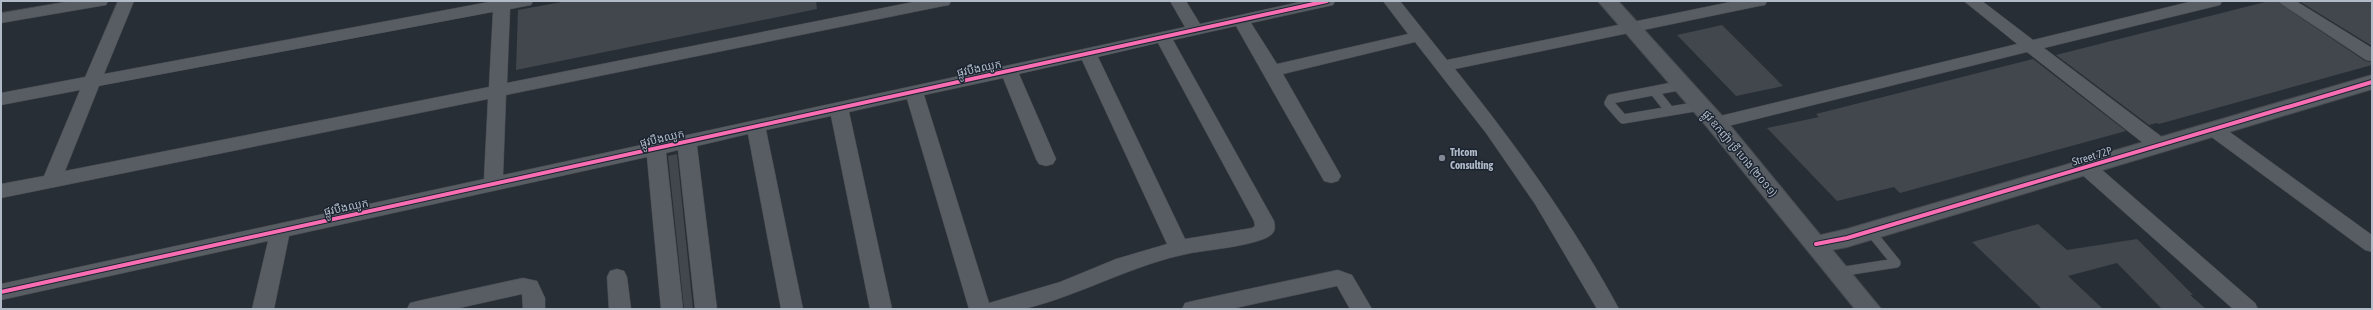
<svg xmlns="http://www.w3.org/2000/svg" width="2373" height="310" font-family="'Asap Condensed','Noto Sans Khmer',sans-serif">
<style>
.building{fill:#42474e}
.lines{fill:none;stroke-linecap:round;stroke-linejoin:round}
.service-casing{stroke:#464a50;stroke-width:10}
.minor-casing{stroke:#464a50;stroke-width:1}
.tertiary-casing{stroke:#464a50;stroke-width:2}
.secondary-casing{stroke:#464a50;stroke-width:2}
.service{stroke:#585c63;stroke-width:9}
.minor{fill:#585c63;fill-rule:evenodd}
.tertiary{fill:#585c63;fill-rule:evenodd}
.secondary{fill:#565b62;fill-rule:evenodd}
.cycleway-casing{stroke:#1b2430;stroke-width:6}
.cycleway{stroke:#f96db3;stroke-width:4}
.poi-dot{fill:#818994;stroke:#1b2430;stroke-width:1.5}
.labels{text-anchor:middle;dominant-baseline:central;stroke-width:3;stroke-linejoin:round;paint-order:stroke}
.street-label{font-size:11px;fill:#b1bac7;stroke:#1b2430}
.poi-label{font-size:11px;font-weight:bold;fill:#b1bac7;stroke:#1b2430;text-anchor:start}
</style>
<rect width="100%" height="100%" fill="#282e35"/>
<path class="building" d="M567,1h249l1,8 -301,61 2,-60z
M2269,1h7l89,60 7,1v3l-213,59 -2,-1 -8,2 -93,-70z
M2299,1h73v45z
M1722,25l61,61 -47,10 -59,-61z
M2033,59l93,72 -226,62 -6,-6 -57,14 -70,-73 52,-11 -3,-3z
M677,154l16,155h-9l-16,-153z
M2038,224l29,26 70,-11 56,56h-3l16,14h-44l-45,-46 -49,13 35,33h-61l-70,-67z"/>
<g class="lines">
<g class="service-casing">
<path id="service" d="M1683,85l-72,14 -2,4 14,16 77,-13
M1654,91l16,20
M1839,272l57,-9 -26,-32"/>
</g>
<g class="minor-casing">
<path id="minor" d="M71,1h37l-2,4 -6,1 -99,17v-10z
M118,1h16l-30,73 390,-73h39l-2,4 -21,4 -3,74 411,-82h33l-2,4 -6,1 -437,89 -3,80 682,-148 -15,-26h16l14,23 104,-23h31l-2,4 -82,18 26,41 131,-30 -25,-33h17l47,59 288,-59h32l-2,4 -6,1 -304,63c61,76 118,155 164,240h-22l-62,-105 -49,-71 -71,-91 -132,32 58,102 -3,5 -7,2 -7,-2 -88,-155 -63,14 101,181c1,5 2,10 -3,14 -12,10 -62,15 -80,18 -58,11 -109,42 -167,56 -17,1 -38,0 -55,0l-62,-210 -58,13 43,197h-22l-39,-193 -65,14 37,179h-22l-33,-175 -51,12 20,163h-22l-17,-159 -12,3 17,156h-22l-14,-152 -358,79 -15,73h-22l16,-68 -267,59v-16l483,-105 4,-80 -487,99v-14l43,-8 36,-86 -79,15v-12l84,-16zM493,12l-4,75 -424,84 34,-85zM1158,43l96,178 1,5 -3,2 -67,11 -87,-182zM1082,60l85,184 -51,15 -56,23 -71,21 -65,-208 79,-17 33,81 3,5 7,2 7,-2 3,-5 -37,-85z
M1964,1h18l51,39 160,-39h29l-2,4 -176,43 122,92 2,5 -2,5 -7,1 -7,-1 -125,-98 -311,77 -7,-2 -2,-4 2,-4 7,-2 301,-73z
M2277,1h19l76,47v13l-6,-1z
M2213,123l7,2 152,110v17l-7,-2 -159,-117 -2,-4 2,-4z
M2086,160l7,2 162,141 3,6h-25l-154,-137 -3,-5 3,-5z
M617,269l7,2 3,6 4,32h-22l-2,-32 3,-6z
M1338,270l14,5 20,34h-22l-13,-23 -106,23h-49l3,-6 8,-2z
M523,278l14,3 8,17v11h-22l-1,-15 -67,15h-48l3,-6 8,-2z"/>
</g>
<g class="tertiary-casing">
<path id="tertiary" d="M2372,75v14l-525,158 -31,6 -8,-3 -4,-6 4,-6 39,-9z"/>
</g>
<g class="secondary-casing">
<path id="secondary" d="M1598,1h20l106,117 157,191h-26l-147,-181z"/>
</g>
<use href="#service" class="service"/>
<use href="#minor" class="minor"/>
<use href="#tertiary" class="tertiary"/>
<use href="#secondary" class="secondary"/>
<g class="cycleway-casing">
<path id="cycleway" d="M1816,244l31,-6 525,-156
M1,292l1326,-291"/>
</g>
<use href="#cycleway" class="cycleway"/>
</g>
<circle class="poi-dot" cx="1442" cy="158" r="4"/>
<g class="labels">
<g class="street-label">
<text transform="translate(979 68) rotate(-12)">ផ្លូវបឹងឈូក</text>
<text transform="translate(662 138) rotate(-13)">ផ្លូវបឹងឈូក</text>
<text transform="translate(1740 153) rotate(50)">ផ្លូវ ឧកញ៉ា ទ្រី ហេង (២០១១)</text>
<text transform="translate(2092 156) rotate(-17)">Street 72P</text>
<text transform="translate(346 207) rotate(-12)">ផ្លូវបឹងឈូក</text>
</g>
<g class="poi-label">
<text x="1450" y="152">TrIcom<tspan x="1450" dy="13">Consulting</tspan></text>
</g>
</g>
<rect width="2373" height="310" fill="none" stroke="#b1bac7" stroke-width="4"/>
</svg>
